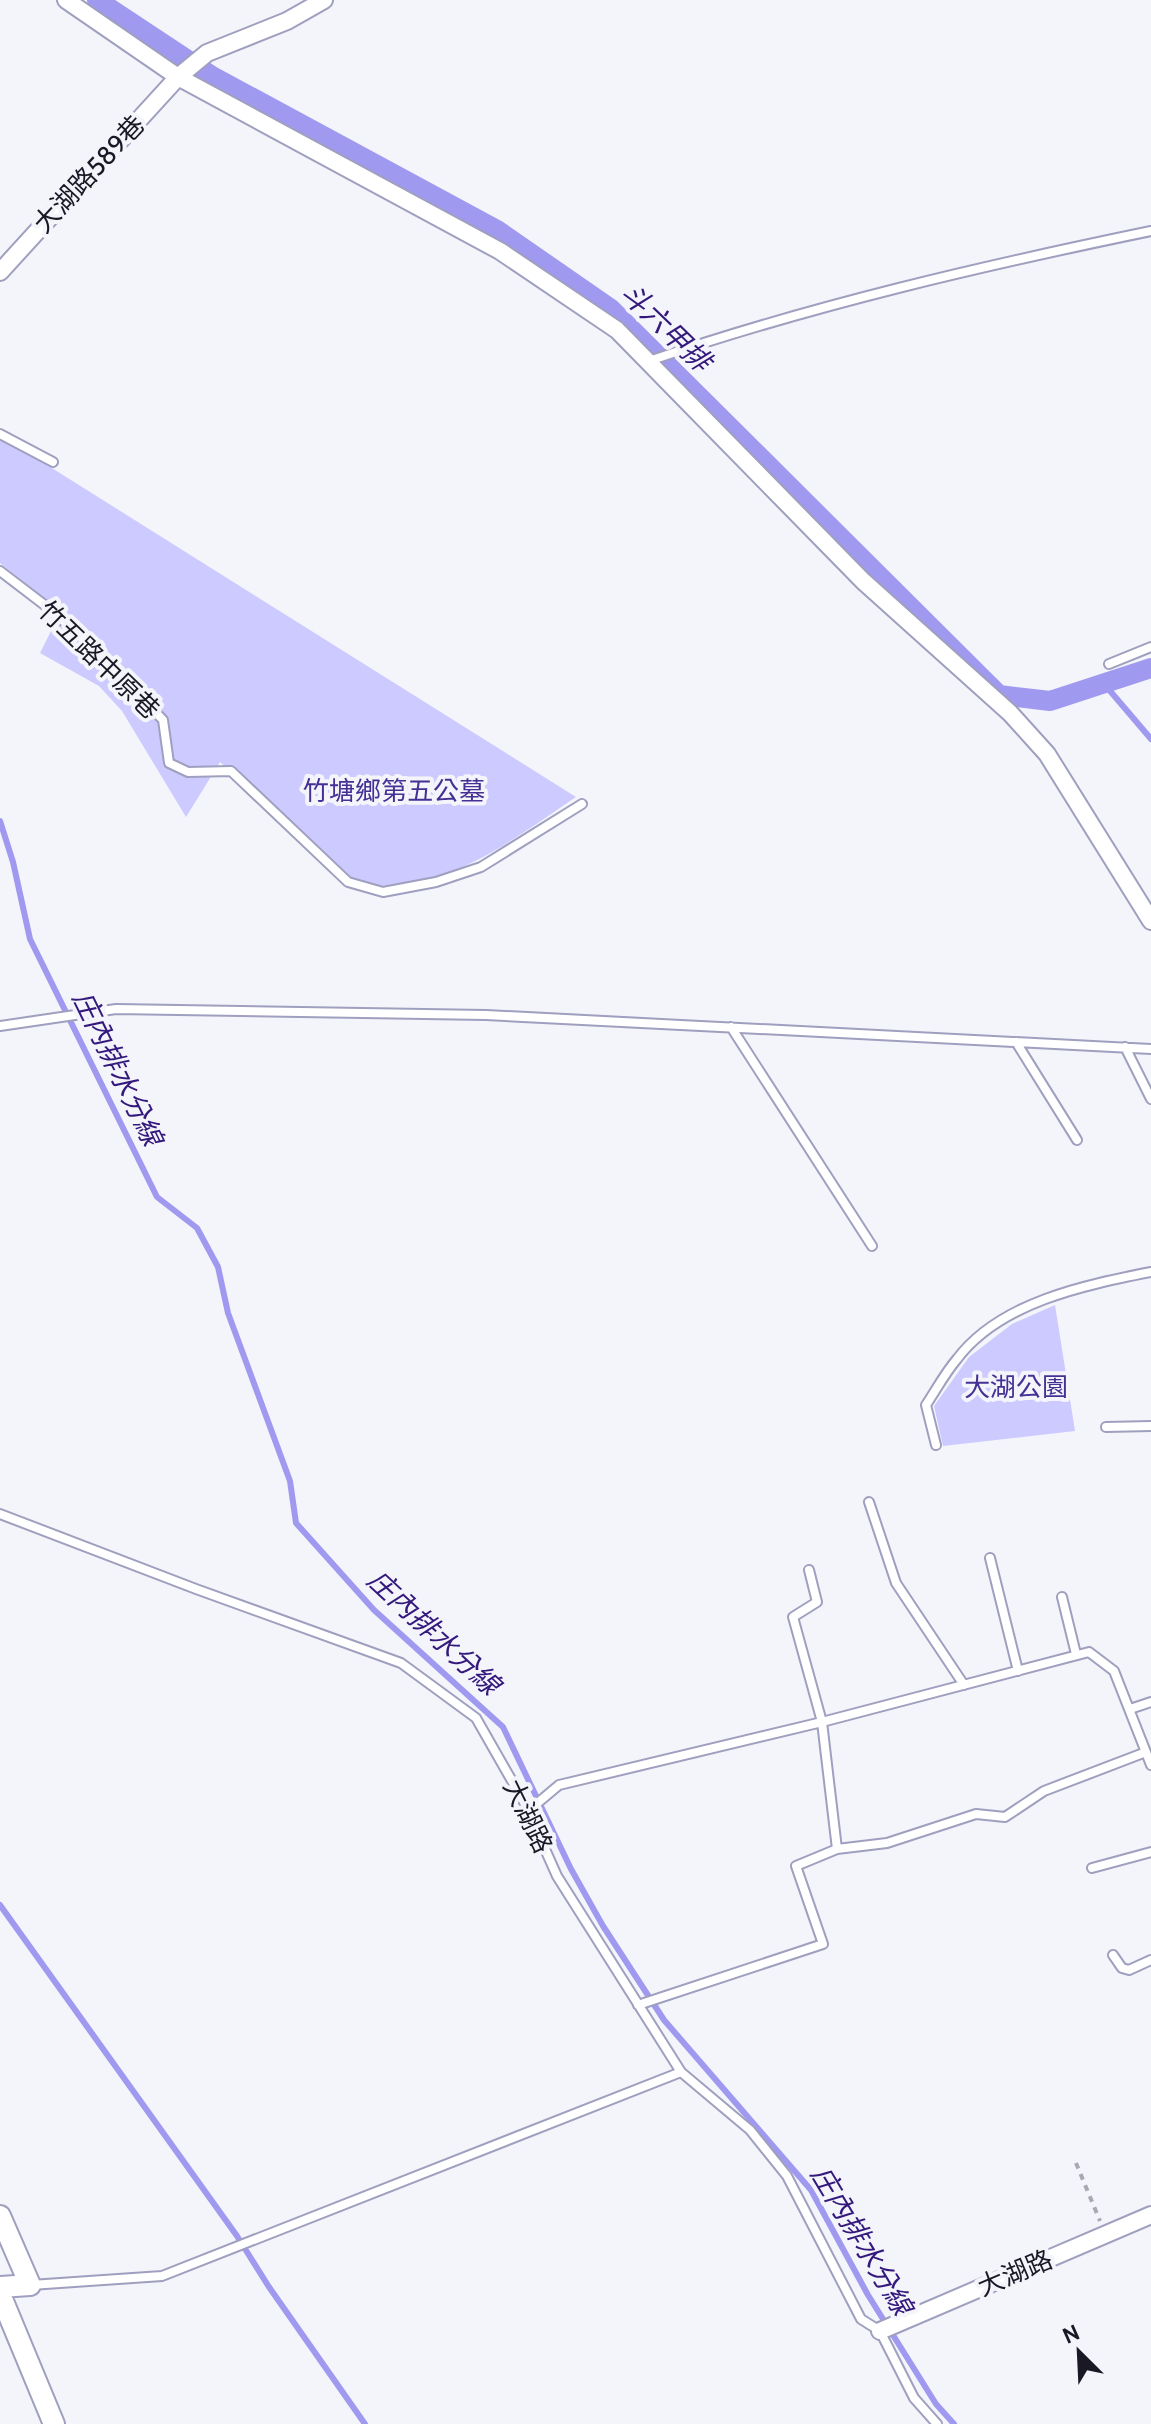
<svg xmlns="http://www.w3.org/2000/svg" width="1151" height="2424" font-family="Cabin,'Noto Sans TC',sans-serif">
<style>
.green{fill:#cccafe}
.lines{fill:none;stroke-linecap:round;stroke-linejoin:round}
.stream{stroke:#a099f0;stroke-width:6}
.canal{stroke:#a099f0;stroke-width:20}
.service-casing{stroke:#9f9fbf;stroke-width:12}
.minor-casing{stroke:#9f9fbf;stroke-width:20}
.tertiary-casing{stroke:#9f9fbf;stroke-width:24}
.path{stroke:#a9a9b1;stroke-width:4;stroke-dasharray:6 6;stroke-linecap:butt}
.service{stroke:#fff;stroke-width:8}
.minor{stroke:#fff;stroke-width:16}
.tertiary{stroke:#fff;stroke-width:20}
.labels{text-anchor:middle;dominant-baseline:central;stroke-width:8;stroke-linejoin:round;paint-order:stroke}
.street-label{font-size:26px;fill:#191824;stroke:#f4f4fb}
.park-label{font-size:26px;fill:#453094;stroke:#f4f4fb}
.water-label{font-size:28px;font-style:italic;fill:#34197d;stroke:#f4f4fb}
</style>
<rect width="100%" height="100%" fill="#f4f4fb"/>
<path class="green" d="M0,440l47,25 529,332c-55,37 -158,117 -227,79 -13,-8 -25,-23 -37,-33 -30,-27 -61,-54 -92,-81l-34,55 -64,-106 -23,-25 -59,-33 21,-42 -61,-48z
M1055,1305l20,126 -132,15 -9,-40 35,-49 43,-33z"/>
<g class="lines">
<path class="stream" d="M1105,685l46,54
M0,821l13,41 17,77 127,258 40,31 21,39 10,46 62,168 6,42 78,87 129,117 68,142 32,57 61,94 147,170 57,105 68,109 18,20
M0,1905l237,331 32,51 96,137"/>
<path class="canal" d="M97,0l115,76 285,154 114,79 388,386 51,6 101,-33"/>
<g class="service-casing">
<path id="service" d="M649,361c164,-56 333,-95 502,-130
M0,434l53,28
M0,571l55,42 45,42 63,65 6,43 19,9 43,-1 117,111 35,10 53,-10 45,-15 101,-63
M1109,664l42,-17
M0,1026l116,-17 370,6 665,34
M731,1027l141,219
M1016,1042l61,98
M1125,1047l26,52
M1106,1427l45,-1
M936,1445l-10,-40c10,-15 19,-32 31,-46 43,-57 128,-74 194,-87
M869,1502l27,81 68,102
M0,1514l196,75 205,74 75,55 48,84 33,74 124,196 69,58 37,46 74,143 19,12 34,67 23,26
M990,1558l28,113
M809,1570l8,32 -24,15 29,105 15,127
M1062,1597l14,57
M1130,1709l21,-7
M528,1811l31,-26 263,-63 267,-70 25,19 37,94
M1092,1868l59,-16
M1113,1955l9,13 7,2 22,-10
M638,2005l185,-61 -27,-78 41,-17 50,-6 89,-29 29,3 39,-26 102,-39
M31,2285l131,-9 519,-204"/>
</g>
<g class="minor-casing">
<path id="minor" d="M66,0l112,77 322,174 117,79 246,251 147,132 37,41 104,167
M0,272l178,-195 29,-24 80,-32 37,-21
M880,2331l271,-116"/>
</g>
<g class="tertiary-casing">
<path id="tertiary" d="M0,2216l30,69 -30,2
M0,2294l54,130"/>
</g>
<path class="path" d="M1076,2163l24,58"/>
<use href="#service" class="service"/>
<use href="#minor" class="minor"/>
<use href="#tertiary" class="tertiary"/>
</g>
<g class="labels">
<g class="street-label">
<text transform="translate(89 174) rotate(-47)">大湖路589巷</text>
<text transform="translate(99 660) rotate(44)">竹五路中原巷</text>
<text transform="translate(528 1816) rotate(64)">大湖路</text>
<text transform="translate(1015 2273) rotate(-23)">大湖路</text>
</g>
<g class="park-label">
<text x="394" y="791">竹塘鄉第五公墓</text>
<text x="1016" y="1387">大湖公園</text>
</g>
<g class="water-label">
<text transform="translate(666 327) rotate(44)">斗六甲排</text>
<text transform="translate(118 1068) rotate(64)">庄內排水分線</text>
<text transform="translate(434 1632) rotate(43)">庄內排水分線</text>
<text transform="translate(862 2240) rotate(59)">庄內排水分線</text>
</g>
</g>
<g transform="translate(1079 2352) rotate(336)" stroke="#f4f4fb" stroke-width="6" paint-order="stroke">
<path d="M0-6L14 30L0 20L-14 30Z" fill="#191824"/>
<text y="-12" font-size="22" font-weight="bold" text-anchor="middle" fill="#191824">N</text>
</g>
</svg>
